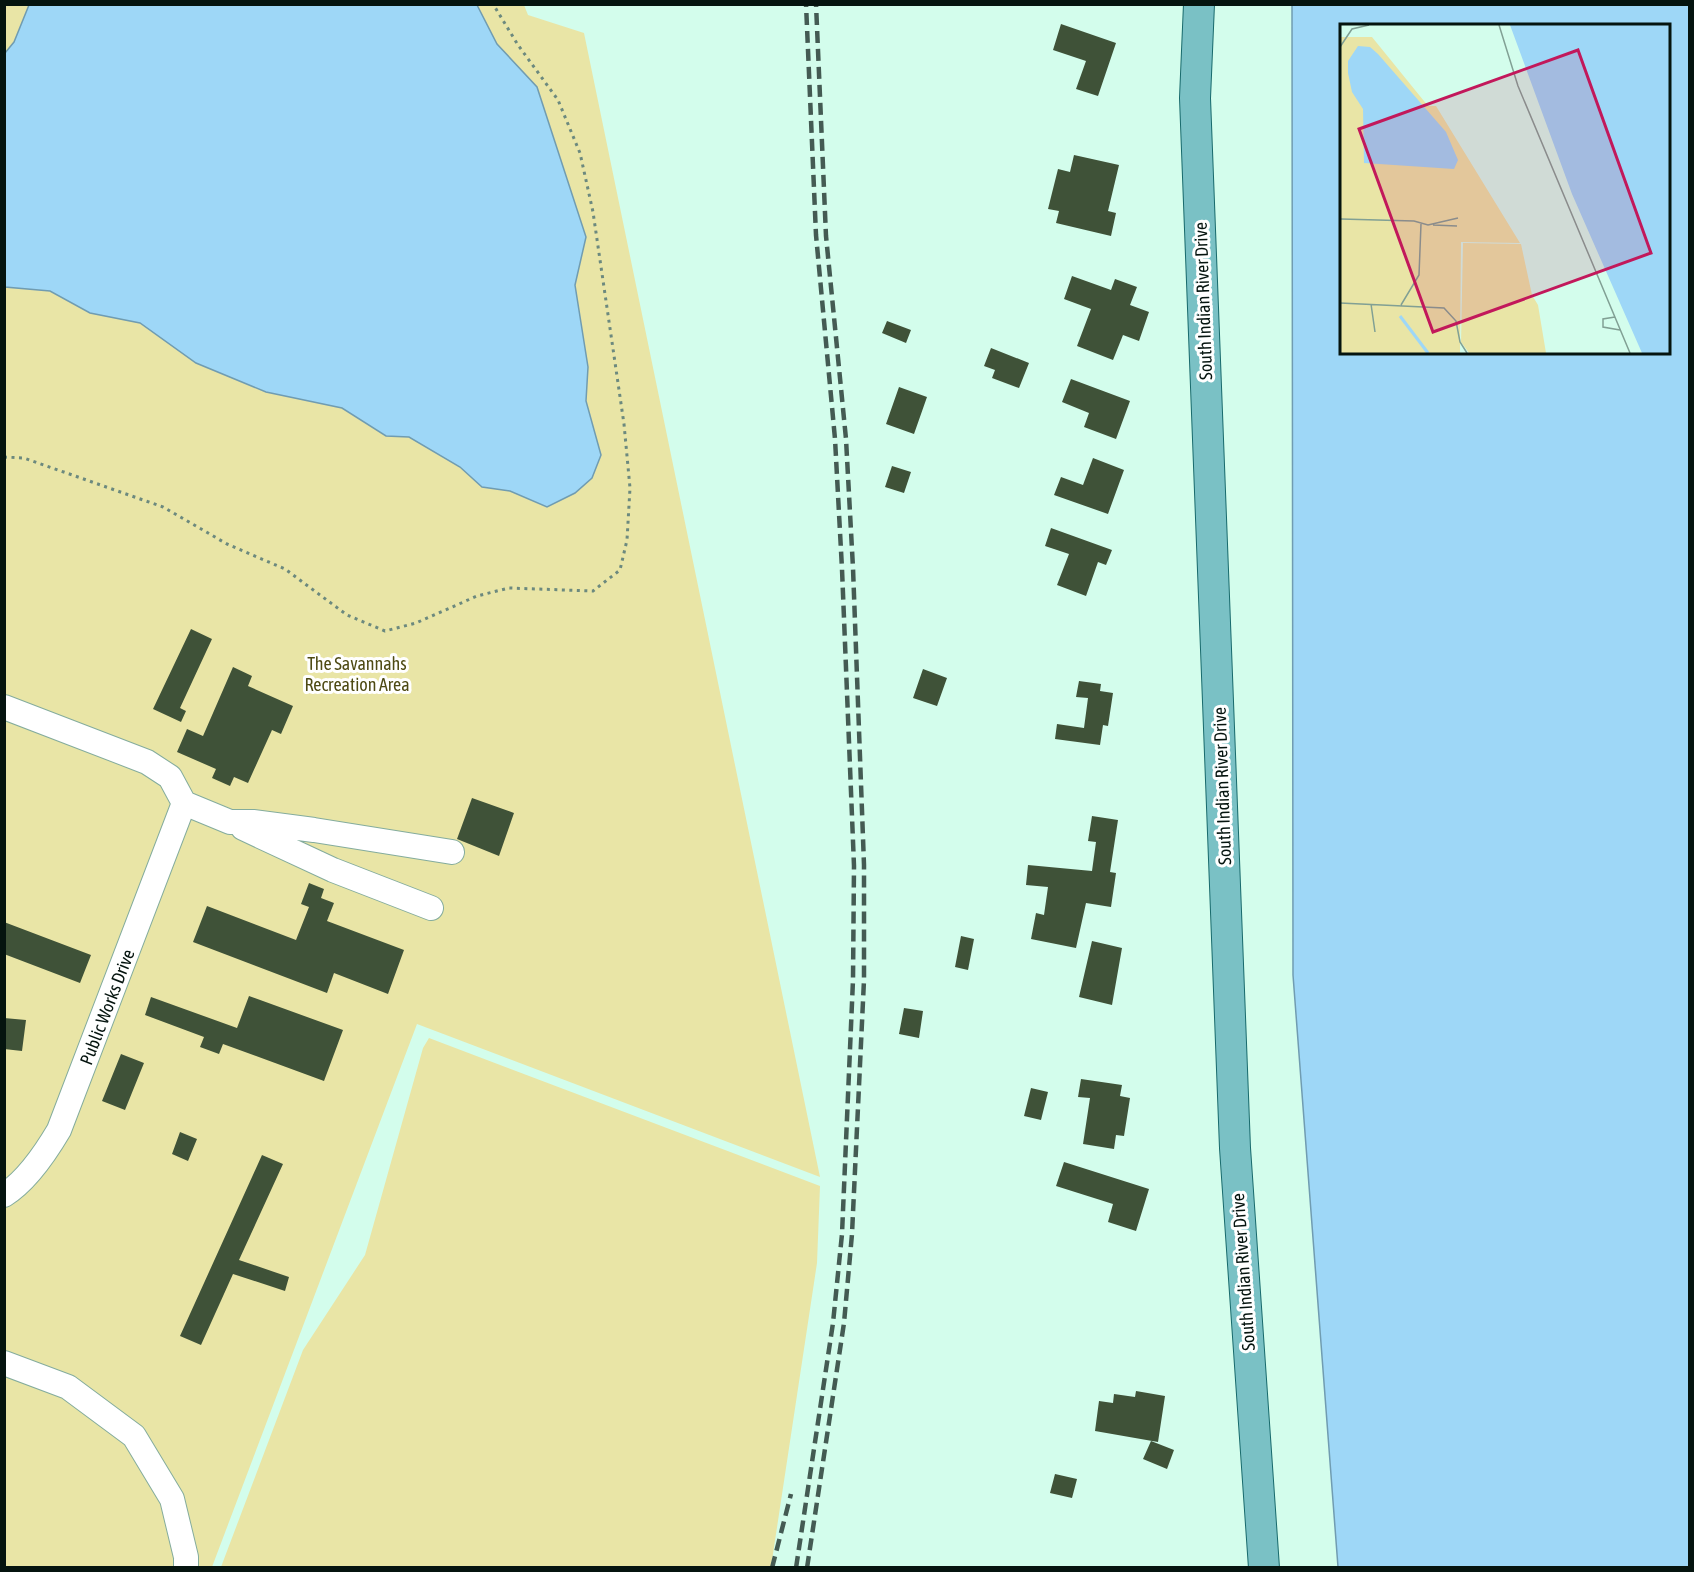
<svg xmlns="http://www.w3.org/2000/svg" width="1694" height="1572" font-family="'Asap Condensed',sans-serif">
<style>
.green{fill:#e9e5a6}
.water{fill:#9ed7f7;stroke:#709cb1;stroke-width:1.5;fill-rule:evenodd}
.building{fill:#3f5238}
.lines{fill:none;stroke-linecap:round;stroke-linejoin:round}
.minor-casing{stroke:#84ac9d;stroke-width:26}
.major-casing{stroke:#186a6c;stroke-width:32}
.path{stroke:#6c897e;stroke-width:3;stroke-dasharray:3 4.5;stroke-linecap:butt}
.minor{stroke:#fff;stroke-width:24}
.major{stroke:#7ac1c5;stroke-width:30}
.rail{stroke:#445b53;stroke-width:4.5;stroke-dasharray:12 6;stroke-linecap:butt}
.labels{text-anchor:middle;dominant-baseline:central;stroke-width:6;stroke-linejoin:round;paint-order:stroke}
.street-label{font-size:18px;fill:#05140f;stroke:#fff}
.park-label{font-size:18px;fill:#4e4a14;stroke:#fff}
.inset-river{fill:none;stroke:#9ed7f7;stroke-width:3}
.inset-road{fill:none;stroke:#81a094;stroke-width:1.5}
.view{fill:#c2185b;fill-opacity:0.15;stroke:#c2185b;stroke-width:3}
.inset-edge{fill:none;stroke:#05140f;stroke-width:3}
</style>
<rect width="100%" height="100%" fill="#d3fdec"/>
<path class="green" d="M5,5h519l4,10 56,18 236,1144 -403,-153 -205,543 -207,1z
M429,1038l391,148 -3,77 -46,304h-550l82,-217 62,-95 58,-207z"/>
<path class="water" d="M29,5h448l20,39 40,43 49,150 -11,48 13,82 -2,34 15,54 -9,23 -17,15 -28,14 -37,-16 -28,-4 -22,-20 -51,-30 -23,-1 -44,-28 -76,-16 -70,-29 -56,-40 -50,-10 -40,-22 -45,-4v-234l9,-11z
M1292,5h397v1562h-351l-45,-592zM1342,26h326v326h-326z"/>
<path class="building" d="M1061,24l55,19 -18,53 -22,-7 10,-28 -33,-11z
M1074,155l45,10 -11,46 8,2 -5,23 -55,-13 3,-12 -11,-2 10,-40 12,3z
M1072,276l39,14 4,-11 22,8 -7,18 19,7 -10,29 -16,-6 -10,25 -36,-14 14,-37 -27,-10z
M887,321l24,9 -5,13 -24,-10z
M991,348l38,15 -10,25 -27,-10 3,-8 -11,-4z
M1071,379l59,22 -14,38 -32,-12 5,-14 -27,-11z
M899,387l28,10 -13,37 -28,-10z
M1093,458l31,12 -16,44 -54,-19 7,-18 22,8z
M892,466l19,6 -7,21 -19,-6z
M1051,528l61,22 -6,15 -8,-3 -12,34 -29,-11 12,-31 -24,-8z
M191,629l21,10 -32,69 6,3 -5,11 -28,-13z
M233,667l19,9 -4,10 45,20 -12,28 -9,-4 -24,53 -14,-6 -4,9 -18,-8 4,-9 -39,-17 10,-23 16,7z
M923,669l24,9 -10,28 -24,-8z
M1079,681l22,3 -1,7 13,2 -5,33 -5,-1 -3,20 -45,-6 2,-15 27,4 4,-30 -12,-1z
M472,798l42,15 -15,43 -42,-17z
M1092,816l26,4 -8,52 6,1 -5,34 -25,-4 -10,45 -45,-9 5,-26 8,2 4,-28 -22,-2 2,-20 64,6 4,-29 -8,-1z
M309,883l15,6 -3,9 13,5 -7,18 77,29 -16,44 -54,-21 -7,20 -134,-51 14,-36 89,34 13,-33 -8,-3z
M4,922l87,33 -11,28 -76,-29z
M961,936l13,3 -6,31 -13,-3z
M1092,941l30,7 -10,57 -33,-8z
M249,996l94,34 -19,51 -101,-37 -4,10 -19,-7 4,-10 -59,-22 6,-18 86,31z
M904,1008l19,3 -4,27 -20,-4z
M4,1018l22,2 -4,31 -18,-2z
M121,1054l23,9 -19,47 -23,-9z
M1081,1079l41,6 -2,11 10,2 -6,38 -8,-1 -2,14 -31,-5 7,-46 -12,-1z
M1031,1088l17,4 -7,28 -17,-4z
M180,1132l17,7 -9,22 -16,-7z
M262,1155l21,9 -44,96 50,17 -4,14 -52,-17 -32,71 -21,-9z
M1064,1162l85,27 -13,42 -28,-9 5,-18 -57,-18z
M1136,1391l29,5 -7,46 -63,-11 4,-30 14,2 1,-9 21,3z
M1151,1441l23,9 -7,19 -24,-10z
M1055,1474l22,5 -5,19 -22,-5z"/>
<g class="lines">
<g class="minor-casing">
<path id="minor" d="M4,707l143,55 23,15 14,26 46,19h23l61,8 138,22
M243,828l90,42 98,38
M4,1195c23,-14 42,-43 55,-65l125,-327
M4,1363l64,24 66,49 38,63 14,58v11"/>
</g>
<g class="major-casing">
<path id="major" d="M1199,4l-4,94 40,1050 29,420"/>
</g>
<path class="path" d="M4,457l20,1 139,49 64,37 58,25 62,46 38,16 31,-8 61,-27 32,-8 84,3 27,-21 7,-30 3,-52 -6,-64 -31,-212 -13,-59 -22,-53 -40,-55 -25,-41"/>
<use href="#minor" class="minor"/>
<use href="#major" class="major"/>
<path class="rail" d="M772,1568l19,-74
M796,1568l37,-245 9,-89 11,-254 1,-114 -12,-297 -7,-130 -19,-204 -10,-231
M807,1568l37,-245 8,-89 12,-254v-115l-11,-297 -7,-129 -20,-203 -10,-232"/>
</g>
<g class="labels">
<g class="street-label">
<text transform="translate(1203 301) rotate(-92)">South Indian River Drive</text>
<text transform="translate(1222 786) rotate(-92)">South Indian River Drive</text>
<text transform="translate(107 1007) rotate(-69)">Public Works Drive</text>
<text transform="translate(1243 1272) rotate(-94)">South Indian River Drive</text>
</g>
<g class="park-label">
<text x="357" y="663">The Savannahs<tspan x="357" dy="21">Recreation Area</tspan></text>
</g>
</g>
<g transform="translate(1340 24)">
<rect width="330" height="330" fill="#d3fdec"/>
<path d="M0,13h32l56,69h8l84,137 -59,-1 -1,111h-120zM123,219l58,1 11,51 6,10 8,48h-77l-8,-11z" fill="#e9e5a6"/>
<path d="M170,1h160v328h-28l-70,-159zM18,22l12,1 8,7 68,78 12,28 -4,9 -90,-6 -1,-54 -11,-17 -4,-19v-12z" fill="#9ed7f7"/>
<path class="inset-river" d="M60,292l28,37"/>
<path class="inset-road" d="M159,1l19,61 112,267M0,23l12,-18 17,-4M1,195l73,2 14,4 30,-7M93,201l24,1M0,279l104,5 12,13 4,21 7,11M31,280l4,28M61,281l18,-30 2,-51M275,293l-12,2v8l17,3"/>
<path class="view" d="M238,26l73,203 -218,79 -74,-203z"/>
<rect width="330" height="330" class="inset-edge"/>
</g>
<rect width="1694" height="1572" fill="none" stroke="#05140f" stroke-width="12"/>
</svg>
